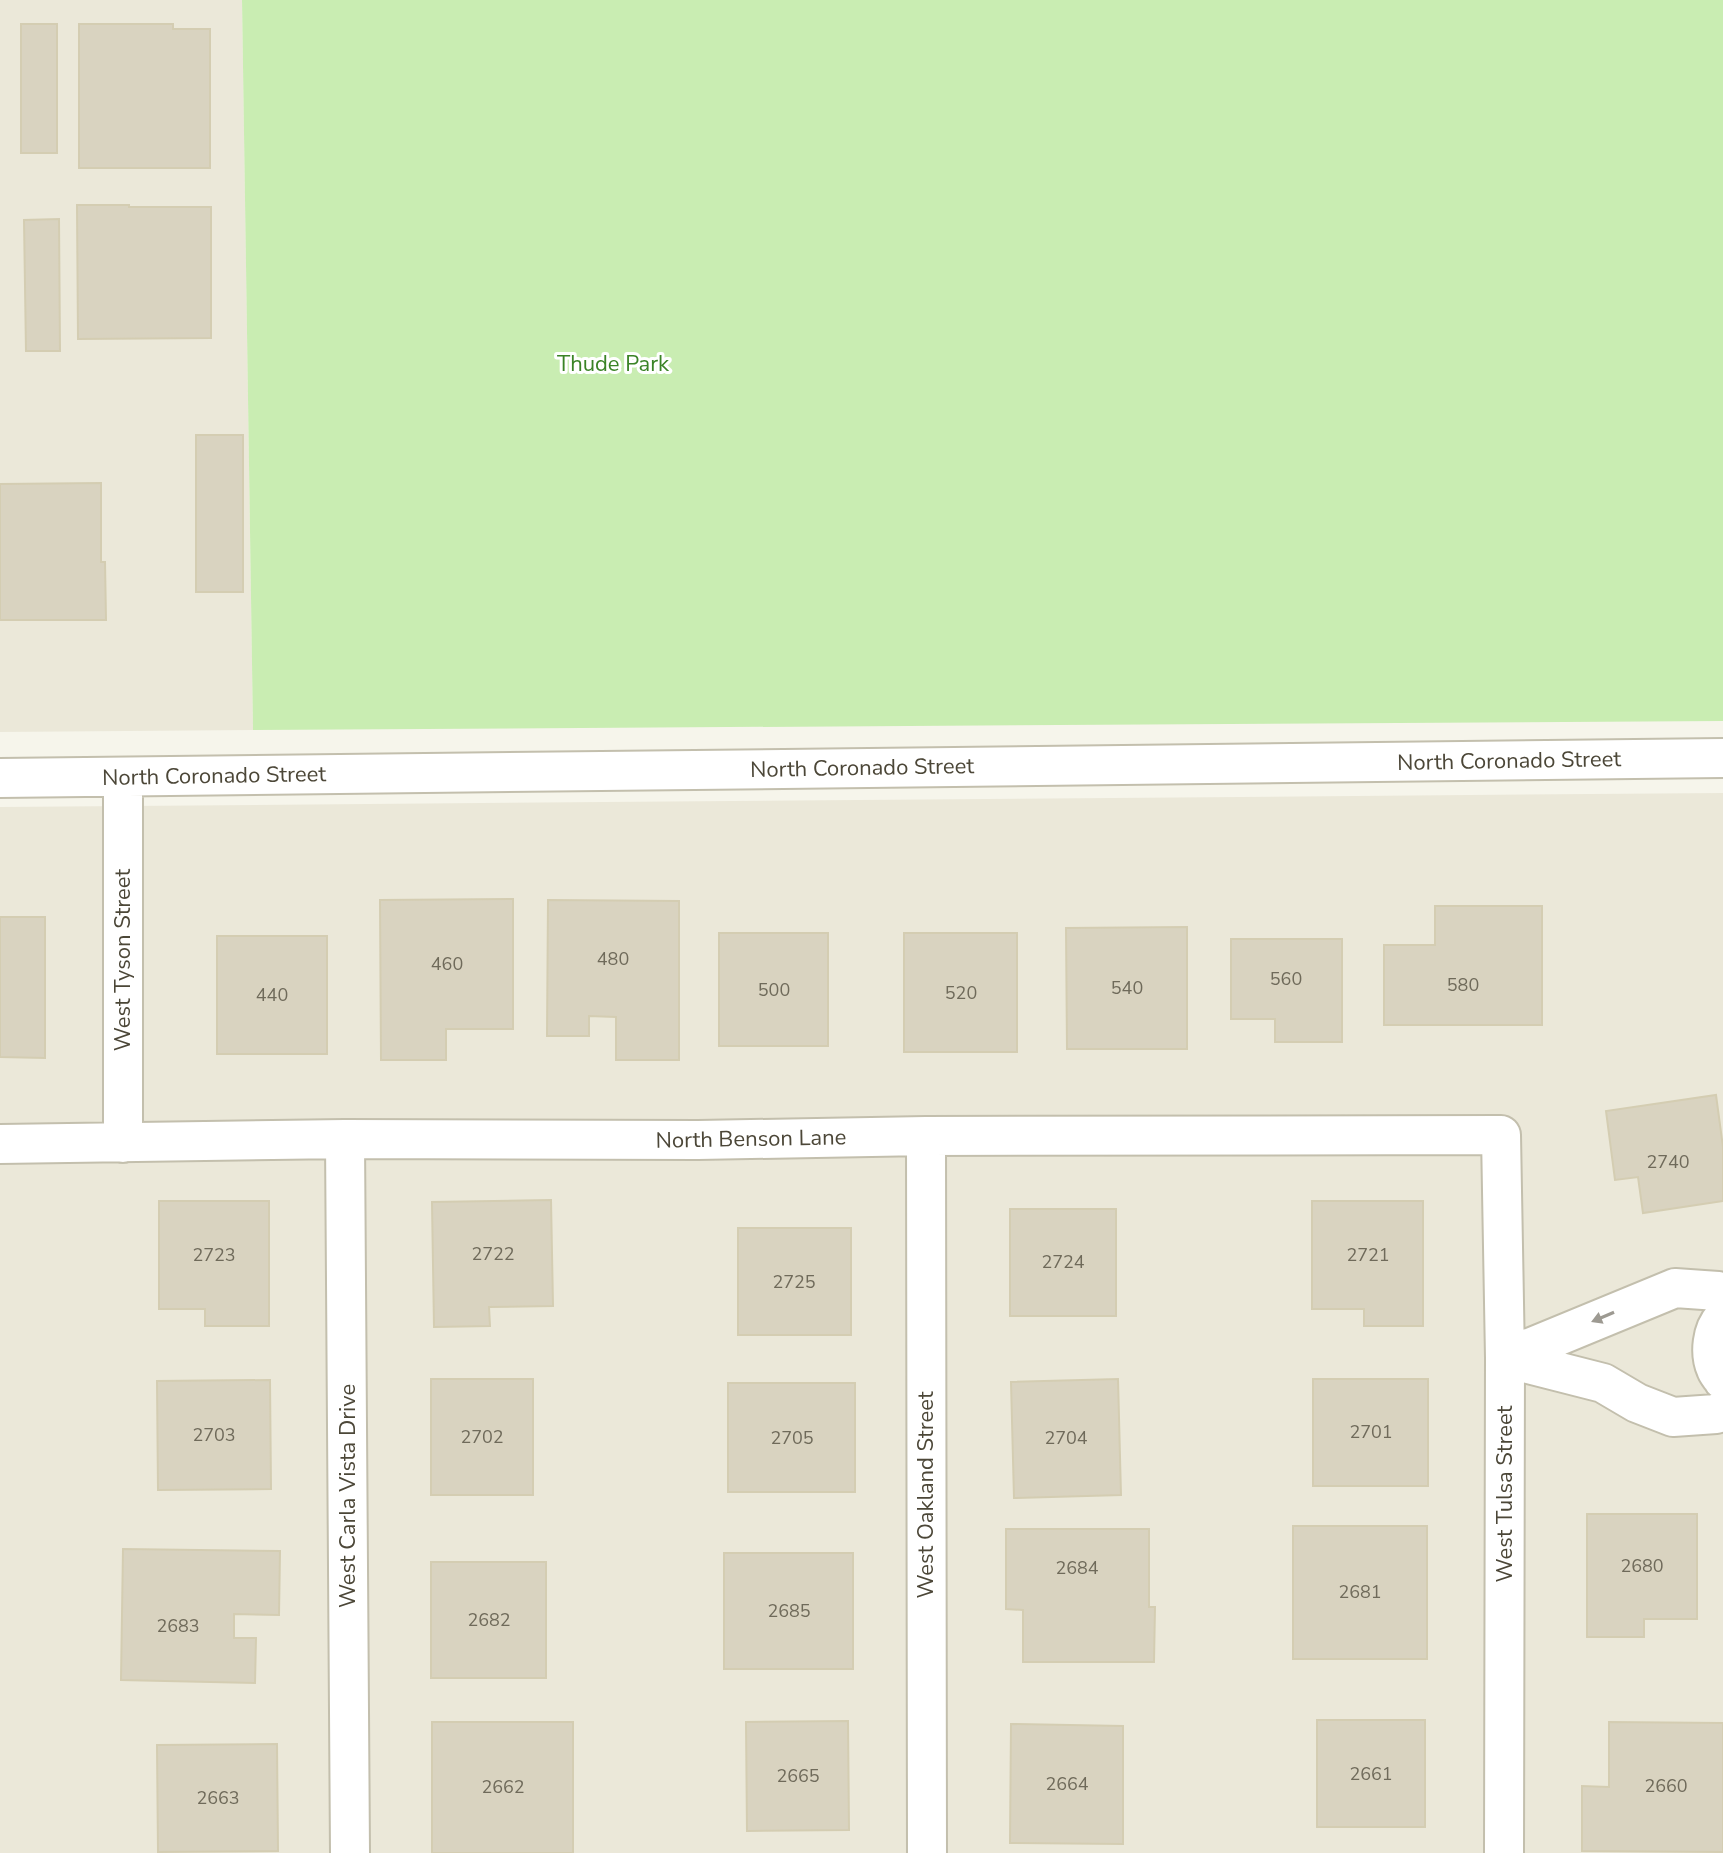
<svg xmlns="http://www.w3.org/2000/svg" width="1723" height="1853" font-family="'Nunito Sans',sans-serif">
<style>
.residential{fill:#ebe8d9}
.green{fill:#c9edb2}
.building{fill:#d9d3c0;stroke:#d4cdb2;stroke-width:2}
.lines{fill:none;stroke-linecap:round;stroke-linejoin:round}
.minor-casing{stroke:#c3bfad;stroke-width:42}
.minor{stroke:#fff;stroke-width:38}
.oneway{fill:#9d9a92}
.labels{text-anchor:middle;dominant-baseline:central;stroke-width:6;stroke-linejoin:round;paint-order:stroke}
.number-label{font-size:18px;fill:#6f6a5a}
.park-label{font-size:22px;fill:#3a8326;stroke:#fff}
.street-label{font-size:22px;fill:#4c4738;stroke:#fff}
</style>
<rect width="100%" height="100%" fill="#f6f5eb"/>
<path class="residential" d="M0,0h242l11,730 -253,2z
M1723,793v1060h-1723v-1046z"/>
<path class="green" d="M242,0h1481v721l-1470,9z"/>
<path class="building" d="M21,24h36v129h-36z
M79,24h94v5h37v139h-131z
M77,205h52v2h82v131l-133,1z
M59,219l1,132h-34l-2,-131z
M196,435h47v157h-47z
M101,483v79h4l1,58h-106v-136z
M513,899v130h-67v31h-65l-1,-160z
M548,900l131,1v159h-63v-43l-27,-1v20h-42z
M1435,906h107v119h-158v-80h51z
M0,917h45v141l-45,-1z
M1187,927v122h-120l-1,-121z
M719,933h109v113h-109z
M904,933h113v119h-113z
M217,936h110v118h-110z
M1231,939h111v103h-67v-23h-44z
M1716,1095l7,52v54l-80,12 -5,-36 -23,3 -9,-69z
M551,1200l2,106 -64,1 1,19 -56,1 -2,-125z
M159,1201h110v125h-64v-17h-46z
M1312,1201h111v125h-59v-17h-52z
M1010,1209h106v107h-106z
M738,1228h113v107h-113z
M431,1379h102v116h-102z
M1118,1379l3,116 -107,3 -3,-116z
M1313,1379h115v107h-115z
M270,1380l1,109 -113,1 -1,-109z
M728,1383h127v109h-127z
M1587,1514h110v105h-53v18h-57z
M1293,1526h134v133h-134z
M1006,1529h143v78h6l-1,55h-131v-52l-17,-1z
M123,1549l157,2 -1,64 -45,-1v24h22l-1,45 -134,-3z
M724,1553h129v116h-129z
M431,1562h115v116h-115z
M1317,1720h108v107h-108z
M848,1721l1,109 -102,1 -1,-109z
M432,1722h141v131h-141z
M1609,1722l114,1v129l-141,-1v-65l27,1z
M1011,1724l112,2v118l-113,-1z
M277,1744l1,107 -120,1 -1,-107z"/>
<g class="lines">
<g class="minor-casing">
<path id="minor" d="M123,777v366
M0,778l1723,-20
M926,1136l1,717
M345,1139l5,714
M0,1144l345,-5 353,1 228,-4 575,-1 4,223 -1,495
M1723,1293l-5,-2 -43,-3 -170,70 98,25 34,20 36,14 43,-3 7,-4
M1723,1318c-11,12 -14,35 -7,51 1,4 5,7 7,11"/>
</g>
<use href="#minor" class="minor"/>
</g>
<defs><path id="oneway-solid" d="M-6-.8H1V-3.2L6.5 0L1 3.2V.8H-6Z" transform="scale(2)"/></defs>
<use class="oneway" href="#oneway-solid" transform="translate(1603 1317) rotate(157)"/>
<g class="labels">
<g class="number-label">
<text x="613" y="959">480</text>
<text x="447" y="964">460</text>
<text x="1286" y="979">560</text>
<text x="1463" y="985">580</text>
<text x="1127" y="988">540</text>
<text x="774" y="990">500</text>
<text x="961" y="993">520</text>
<text x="272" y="995">440</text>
<text x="1668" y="1162">2740</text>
<text x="493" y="1254">2722</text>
<text x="214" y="1255">2723</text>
<text x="1368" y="1255">2721</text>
<text x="1063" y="1262">2724</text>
<text x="794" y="1282">2725</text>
<text x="1371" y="1432">2701</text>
<text x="214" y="1435">2703</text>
<text x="482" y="1437">2702</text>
<text x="792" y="1438">2705</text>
<text x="1066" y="1438">2704</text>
<text x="1642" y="1566">2680</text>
<text x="1077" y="1568">2684</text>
<text x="1360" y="1592">2681</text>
<text x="789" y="1611">2685</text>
<text x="489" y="1620">2682</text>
<text x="178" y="1626">2683</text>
<text x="1371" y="1774">2661</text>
<text x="798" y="1776">2665</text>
<text x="1067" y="1784">2664</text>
<text x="1666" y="1786">2660</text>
<text x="503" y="1787">2662</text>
<text x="218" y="1798">2663</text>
</g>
<g class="park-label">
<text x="613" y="364">Thude Park</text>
</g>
<g class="street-label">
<text transform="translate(1509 761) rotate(-1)">North Coronado Street</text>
<text transform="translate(862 768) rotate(-1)">North Coronado Street</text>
<text transform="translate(214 776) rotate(-1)">North Coronado Street</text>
<text transform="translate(123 960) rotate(-90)">West Tyson Street</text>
<text transform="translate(751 1139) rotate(-1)">North Benson Lane</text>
<text transform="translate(1505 1494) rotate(-90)">West Tulsa Street</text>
<text transform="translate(926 1495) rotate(-90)">West Oakland Street</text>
<text transform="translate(348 1496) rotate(-90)">West Carla Vista Drive</text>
</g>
</g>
</svg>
